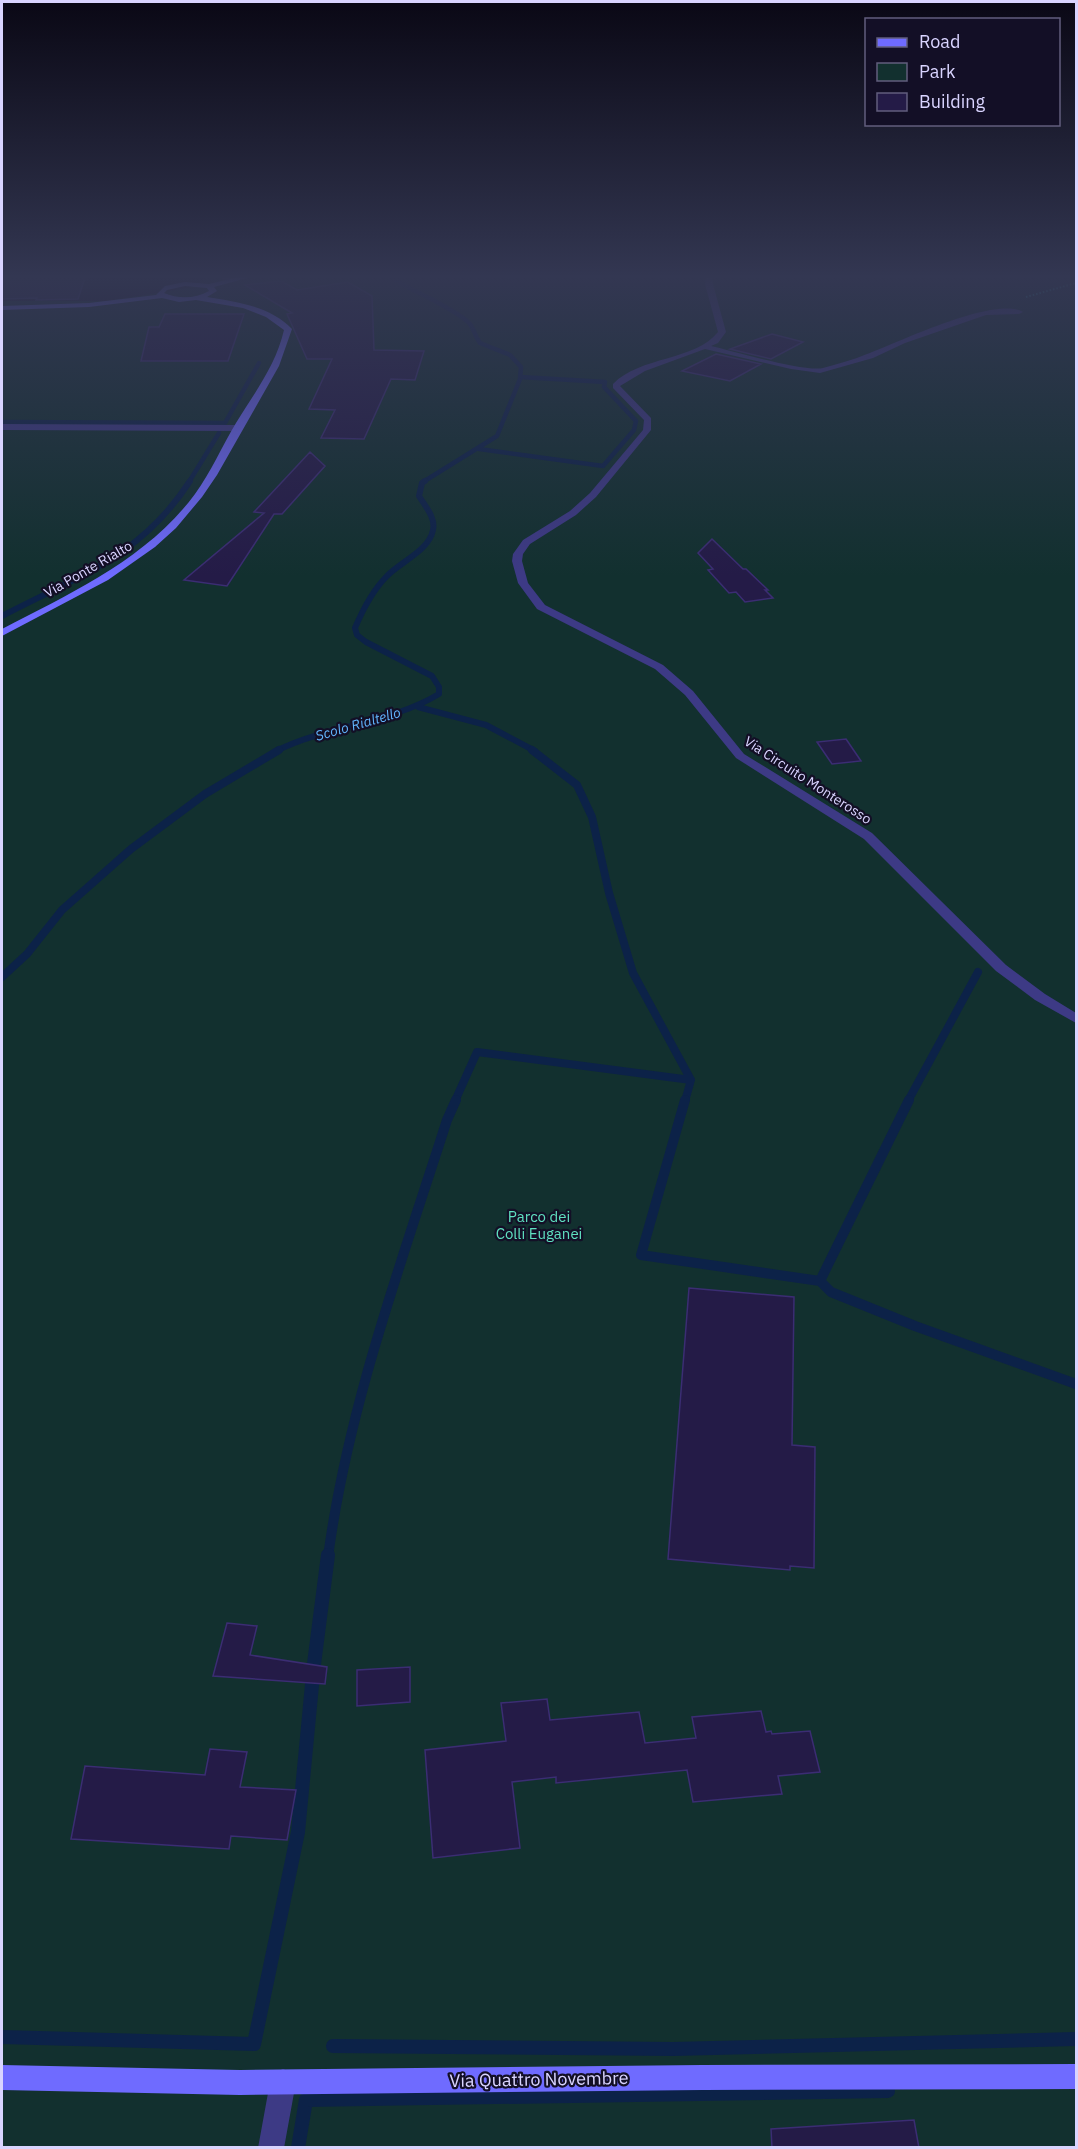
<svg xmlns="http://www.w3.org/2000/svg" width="1078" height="2149" font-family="'IBM Plex Sans',sans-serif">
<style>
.green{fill:#12302f}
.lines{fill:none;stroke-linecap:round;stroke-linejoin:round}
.stream-far4{stroke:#0c2248;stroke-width:4.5}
.stream-far3{stroke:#0c2248;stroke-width:6}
.stream-far2{stroke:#0c2248;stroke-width:8}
.stream-far1{stroke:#0c2248;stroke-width:10}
.stream{stroke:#0c2248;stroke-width:14}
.building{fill:#241b47;stroke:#3b2d73;stroke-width:1.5}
.path{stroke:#2fb8b0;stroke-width:2;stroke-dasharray:1.5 2;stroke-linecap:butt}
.street{fill:#3d3a85;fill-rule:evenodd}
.secondary{fill:#6f6bff;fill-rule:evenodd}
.labels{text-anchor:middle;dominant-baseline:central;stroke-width:4.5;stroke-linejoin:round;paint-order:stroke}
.far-street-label{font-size:14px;fill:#d9d4ff;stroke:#130f26}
.far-water-label{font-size:14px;font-style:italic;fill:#62b6ff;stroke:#130f26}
.park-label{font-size:15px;fill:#5fe0c0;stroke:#130f26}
.near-street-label{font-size:18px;fill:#d9d4ff;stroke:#130f26}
</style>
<rect width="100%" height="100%" fill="#130f26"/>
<path class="green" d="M229,275h847v1872h-1074v-1846h105l81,-13 18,-10z"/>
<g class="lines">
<path class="stream-far4" d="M397,275l-1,4 6,5c18,10 54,26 67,39 6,7 6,14 11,20l30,12 11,12 -1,12 -23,57 -74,46
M2,422l223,1 34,-60
M479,449l124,17 31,-36 2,-9 -32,-34 1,-5 -85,-5
M189,482l30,-49"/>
<path class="stream-far3" d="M2,616c76,-40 139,-59 188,-135
M418,707l68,18 49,26
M276,751c52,-26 113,-27 163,-57v-7l-7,-11 -66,-34 -9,-7 -2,-7c8,-19 17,-37 32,-52 13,-14 42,-25 46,-46 3,-12 -8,-24 -14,-34l3,-13 3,-2"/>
<path class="stream-far2" d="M532,750l45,35 15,32 17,76 24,80 58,107 -6,21
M2,977l25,-23 35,-44 69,-61 74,-55 74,-44
M455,1101l22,-49 214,28
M908,1101l70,-129"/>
<path class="stream-far1" d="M685,1100l-44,155 179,26 11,11 84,34 161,58
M820,1281l89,-181
M328,1557c20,-150 73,-293 119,-437l9,-20"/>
<path class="stream" d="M2,2037l252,7 44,-212 16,-168 14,-109
M333,2046l340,3 403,-10
M298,2148l8,-48 582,-9"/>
</g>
<path class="building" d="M5,275h81l-8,24 -42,1 1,-2 -35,1v-13z
M281,281l16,9 51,-8 24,14 2,54 50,1 -9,29 -24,-1 -27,60 -43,-1 14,-28 -26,-1 23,-50h-25l-20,-45 5,-1 -47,-28z
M165,314h79l-16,47h-87l8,-34h10z
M772,334l31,8 -32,17 -41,-10z
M716,354l45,10 -31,17 -48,-10z
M310,452l15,14 -43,48h-8l-47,72 -43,-6 80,-67 -10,-1z
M712,539l31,30h3l22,21h-3l8,8 -28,4 -9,-10 -7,1 -21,-23 5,-1 -15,-16z
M846,739l15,22 -29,3 -15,-22z
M689,1288l105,9 -2,148 23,2 -1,121 -24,-2v4l-122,-11z
M227,1623l30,3 -7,29 77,12 -2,17 -112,-8z
M410,1667v35l-53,4v-36z
M547,1699l3,21 89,-8 6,31 51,-5 -4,-21 69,-6 5,21 5,-1 1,3 38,-3 10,41 -42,4 4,18 -89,8 -6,-32 -131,13v-6l-44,5 8,66 -87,10 -8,-108 81,-9 -5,-38z
M210,1749l37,3 -7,35 56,3 -9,50 -56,-4 -2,13 -158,-10 14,-73 120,9z
M914,2120l5,28h-147l-1,-19z"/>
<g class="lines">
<path class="path" d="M1026,297l50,-14"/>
<path class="street" d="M215,275h9l11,6 -5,1z
M706,275h6l1,9 13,48 -8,11 -7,3c22,5 93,26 112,22 14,-4 30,-8 44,-14 30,-11 128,-59 156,-42l-4,2 -33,1 -81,28 -32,15 -53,15 -29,-4 -86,-20 -60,22 -25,15 31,32v12l-55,67 -20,18 -46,29 -7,10 -1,7 6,22 17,22 118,60 30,26 51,63 128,79 134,132 39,29 31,19v10l-41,-23 -39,-29 -132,-132 -128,-81 -51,-63 -30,-26 -118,-60 -19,-26 -6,-22 1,-7 10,-14 47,-29 20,-18 53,-63 1,-10 -31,-32v-4c27,-28 82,-23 105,-52l-13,-48z
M2,424l236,1 4,3 -4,3 -236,-1z
M283,2069l9,4 4,9 -12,66h-26l12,-66 4,-9z"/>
<path class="secondary" d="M246,275h12l-44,12 3,4 -10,6c30,5 63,9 85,32l-13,37 -62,109 -15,22 -26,31 -21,19 -47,33 -106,56v-7c69,-36 145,-70 193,-135 16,-22 27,-48 41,-71 19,-31 40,-58 48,-93l-18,-13 -23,-9 -47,-8 -17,2 -17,-4 -73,9 -87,3v-4l87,-3 67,-8 9,-9 20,-4 24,2zM185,286l22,2 2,3c-14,8 -31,8 -45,2l3,-3z
M702,2065l374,-1v25l-374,1 -462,5 -238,-5v-25l238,5z"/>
</g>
<linearGradient id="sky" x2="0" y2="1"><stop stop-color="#0a0815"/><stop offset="0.48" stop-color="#333752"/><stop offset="1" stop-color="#333752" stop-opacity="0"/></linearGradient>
<rect width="1078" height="576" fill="url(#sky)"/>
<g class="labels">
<g class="far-street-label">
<text transform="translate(88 569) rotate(-30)">Via Ponte Rialto</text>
<text transform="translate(808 780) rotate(33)">Via Circuito Monterosso</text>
</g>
<g class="far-water-label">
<text transform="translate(358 724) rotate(-16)">Scolo Rialtello</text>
</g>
<g class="park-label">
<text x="539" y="1216">Parco dei<tspan x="539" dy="17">Colli Euganei</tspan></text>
</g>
<g class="near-street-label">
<text transform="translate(539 2079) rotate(-1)">Via Quattro Novembre</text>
</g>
</g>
<rect width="1078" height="2149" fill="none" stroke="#d9d4ff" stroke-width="6"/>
<rect x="865" y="18" width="195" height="108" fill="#130f26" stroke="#625e7d" stroke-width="1.5"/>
<rect x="877" y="38" width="30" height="9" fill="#6f6bff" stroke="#625e7d" stroke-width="1.5"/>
<text x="919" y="48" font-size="18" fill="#d9d4ff">Road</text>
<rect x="877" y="63" width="30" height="18" fill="#12302f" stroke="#625e7d" stroke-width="1.5"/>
<text x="919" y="78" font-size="18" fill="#d9d4ff">Park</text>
<rect x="877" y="93" width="30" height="18" fill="#241b47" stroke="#625e7d" stroke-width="1.5"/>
<text x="919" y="108" font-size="18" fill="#d9d4ff">Building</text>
</svg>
